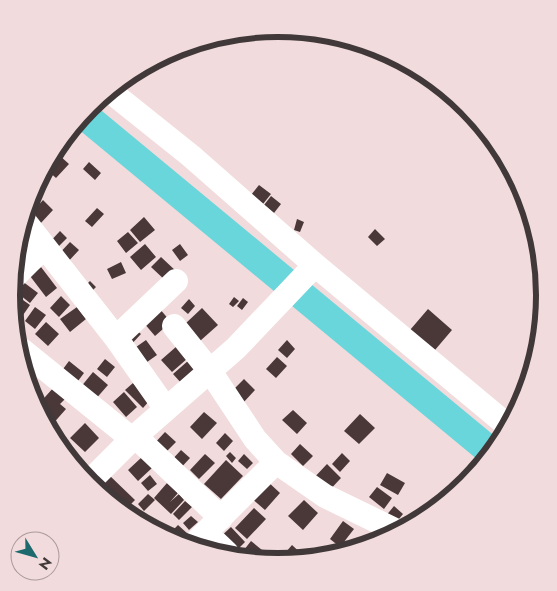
<svg xmlns="http://www.w3.org/2000/svg" width="557" height="591" font-family="Jost,sans-serif">
<style>
.lines{fill:none;stroke-linecap:round;stroke-linejoin:round}
.river{stroke:#69d6db;stroke-width:29}
.building{fill:#4a3839}
.minor{stroke:#fff;stroke-width:24}
.rim{fill:none;stroke:#413939;stroke-width:6}
</style>
<rect width="100%" height="100%" fill="#f2dbdc"/>
<g class="lines">
<path class="river" d="M84,115l406,336"/>
</g>
<path class="building" d="M59,155l10,9 -13,14 -9,-8z
M89,162l12,11 -6,7 -12,-11z
M259,185l12,9 -8,10 -12,-9z
M271,196l10,8 -7,9 -10,-8z
M43,200l10,10 -13,14 -10,-9z
M97,208l7,6 -12,13 -7,-6z
M144,217l11,13 -15,12 -10,-12z
M297,219l7,3 -4,10 -6,-2z
M375,229l10,10 -8,7 -9,-9z
M60,231l7,7 -14,14 -7,-6z
M128,232l10,11 -12,10 -9,-12z
M70,242l9,8 -14,15 -9,-8z
M145,244l11,13 -15,13 -11,-13z
M180,244l8,11 -8,6 -8,-11z
M161,257l16,15 -10,10 -16,-15z
M121,262l5,11 -14,6 -5,-10z
M41,267l16,21 -11,9 -16,-21z
M22,281l16,12 -8,10 -15,-12z
M90,281l6,6 -8,8 -6,-6z
M16,295l14,10 -9,13 -6,-4 -3,-14z
M61,296l9,9 -11,12 -9,-9z
M234,297l5,4 -6,6 -4,-3z
M243,298l5,4 -6,8 -5,-4z
M189,299l6,7 -7,8 -7,-6z
M35,307l11,8 -11,14 -10,-8z
M77,307l9,12 -16,13 -10,-13z
M159,308l12,14 -16,14 -12,-14z
M202,308l16,17 -18,16 -15,-17z
M428,309l24,21 -17,20 -25,-20z
M46,322l13,12 -11,12 -13,-12z
M133,327l8,7 -12,13z
M146,340l11,15 -17,12 -11,-15z
M287,340l8,9 -8,9 -9,-8z
M177,346l11,12 -16,14 -11,-12z
M277,357l10,9 -11,12 -10,-9z
M105,359l10,8 -8,10 -10,-8z
M189,360l10,10 -17,14 -9,-10z
M69,361l15,12 -9,12 -15,-12z
M93,372l15,13 -14,16 -14,-13z
M244,379l11,11 -12,13 -12,-11z
M133,383l17,17 -7,8 -18,-18z
M54,387l12,11 -6,6 6,5 -15,17 -14,-20z
M124,392l13,15 -11,10 -13,-15z
M293,410l14,13 -10,11 -15,-14z
M204,412l13,11 -15,16 -12,-12z
M360,414l15,14 -16,16 -15,-13z
M85,423l14,15 -14,14 -15,-14z
M165,432l11,10 -14,14 -10,-10z
M225,433l8,8 -9,10 -8,-8z
M300,444l13,12 -10,10 -12,-12z
M181,450l9,8 -12,13 -9,-8z
M230,452l6,6 -4,5 -6,-7z
M342,453l8,8 -10,11 -8,-8z
M205,454l10,9 -16,16 -9,-9z
M244,454l9,9 -6,6 -9,-8z
M142,457l10,11 -14,13 -10,-11z
M226,460l17,16 -22,23 -17,-15z
M327,464l14,14 -15,16 -15,-13z
M387,473l18,10 -7,12 -18,-10z
M108,474l27,26 -9,9 -32,-21z
M150,475l7,9 -9,7 -7,-8z
M266,480l14,13 -15,17 -15,-13z
M167,483l11,10 -8,9 9,-8 5,6 -13,14 -17,-16z
M377,487l15,11 -8,11 -15,-12z
M148,494l7,6 -11,11 -6,-7z
M304,500l14,13 -15,17 -15,-14z
M185,501l7,6 -13,13 -6,-6z
M394,506l9,8 -9,11 -9,-8z
M254,508l12,11 -19,20 -12,-11z
M191,516l7,6 -9,8 -6,-7z
M343,521l11,8 -14,18 -10,-8z
M178,525l10,9 -8,9 -13,-7z
M231,527l14,15 -12,12 -15,-15z
M251,541l11,9 -7,8 -15,-3z
M292,545l13,12 -1,1 -10,2 -8,-8z"/>
<g class="lines">
<path class="minor" d="M111,92l80,64 124,109 192,160
M26,223l90,115 50,71
M15,276l29,-29
M174,326l36,45 45,68 21,23 49,34 72,35
M116,338l60,-57
M22,350l110,89
M135,436l86,82
M88,483l44,-44 104,-91 79,-83
M206,533l21,20
M192,546l84,-84"/>
</g>
<path d="M0 0H557V591H0ZM20 295a258 258 0 1 1 516 0a258 258 0 1 1-516 0Z" fill="#f2dbdc" fill-rule="evenodd"/>
<path class="rim" d="M20 295a258 258 0 1 1 516 0a258 258 0 1 1-516 0Z"/>
<g transform="translate(35 556) rotate(127)"><circle r="24" fill="#f2dbdc" stroke="#ab9a9b"/>
<path d="M0-4L9 19L0 12L-9 19Z" fill="#1d6a6e"/>
<text y="-8" font-size="14" font-weight="bold" text-anchor="middle" fill="#413939">N</text>
</g>
</svg>
